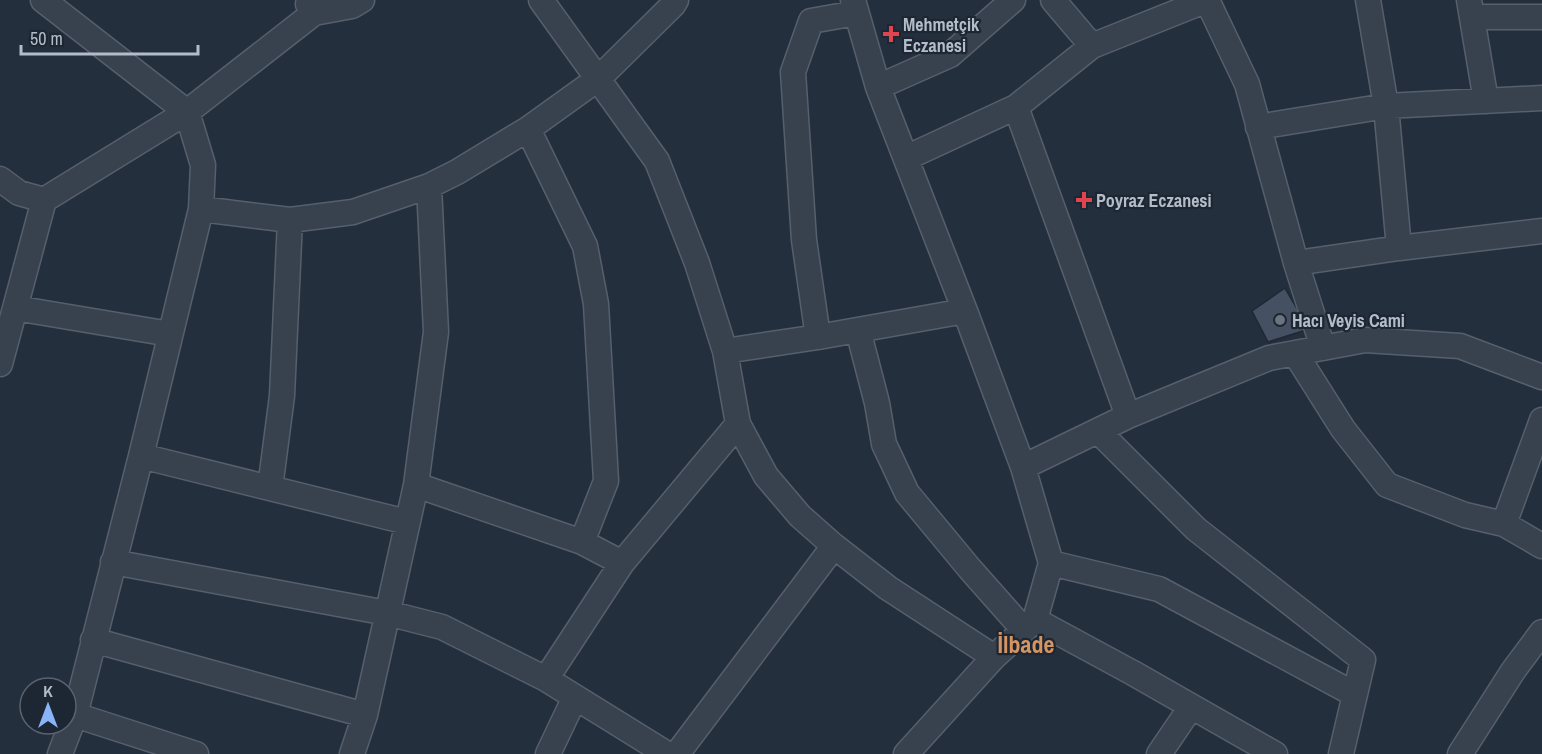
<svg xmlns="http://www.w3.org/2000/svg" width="1542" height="754" font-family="'Archivo Narrow',sans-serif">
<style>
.building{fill:#455162;stroke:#1f2835;stroke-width:1.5}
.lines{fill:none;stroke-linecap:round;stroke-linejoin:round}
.minor-casing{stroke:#565f6c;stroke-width:27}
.minor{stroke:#38414e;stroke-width:24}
.health-dot{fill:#e0444e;stroke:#1d2633;stroke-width:2}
.worship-dot{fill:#6b7280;stroke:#1d2633;stroke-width:2}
.labels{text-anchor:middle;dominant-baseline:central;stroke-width:4.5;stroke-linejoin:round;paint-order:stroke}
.poi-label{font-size:18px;font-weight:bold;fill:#b4bcc9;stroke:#1d2633;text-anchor:start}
.district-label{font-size:24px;font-weight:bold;fill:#d59563;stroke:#1d2633}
</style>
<rect width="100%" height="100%" fill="#242f3e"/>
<path class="building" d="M1285,288l24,41 -41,13 -16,-31z"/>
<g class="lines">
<g class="minor-casing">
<path id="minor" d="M43,0l144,112 16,53 -2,44 -60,247 -66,259 -15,39
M541,0l116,161 40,102 28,88 13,73 28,52 34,40 34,30 54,42 106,69
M853,0l25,87 87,224 58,156 28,96 -16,57 -41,37 -88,97
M1053,0l39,46
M1207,0l40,84 49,179 27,85
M1368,0l18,106 13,142
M1469,0l17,101
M308,4l6,9 38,-7 10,-6
M1472,17h70
M878,87l72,-32 63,-55
M1016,107l112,309
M1258,127l128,-21 156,-8
M528,129l57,117 11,58 10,177 -24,61
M906,158l110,-51 76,-61 115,-46
M0,179l19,14 25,7 -44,164
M44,200l143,-88 127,-99 6,-13
M201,209l89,11 63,-8 76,-26 28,-14 71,-43 71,-51 74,-73 3,-5
M1296,263l103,-15 143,-17
M15,308l155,26
M858,330l19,73 7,41 23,49 63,76 54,61
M818,337l-14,-97 -11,-168 18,-51 45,-8
M725,351l93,-14 147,-26
M1295,353l48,76 44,56 78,30 39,9 38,22
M1098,431l98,98 167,131 -22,94
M141,456l266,66
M1023,467l105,-51 141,-58 96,-18 95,6 82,31
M416,485l166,57 40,21
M270,488l12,-92 8,-176
M1504,524l38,-104
M113,562l274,51 55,14 104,52 121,75
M1051,563l108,26 195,105
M1035,620l98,53 142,81
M93,640l272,75
M546,679l76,-116 116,-139
M75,715l121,39
M352,754l13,-39 51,-230 20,-153 -7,-146
M548,754l27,-57
M677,754l157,-208
M1159,754l32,-47
M1460,754l53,-83 29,-39"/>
</g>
<use href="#minor" class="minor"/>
</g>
<g class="health-dot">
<path d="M888 25h6v6h6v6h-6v6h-6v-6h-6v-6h6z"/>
<path d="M1081 191h6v6h6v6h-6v6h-6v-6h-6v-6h6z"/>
</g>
<circle class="worship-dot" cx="1280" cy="320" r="6"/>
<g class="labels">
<g class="poi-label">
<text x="903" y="24">Mehmetçik<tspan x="903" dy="21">Eczanesi</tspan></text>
<text x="1096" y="200">Poyraz Eczanesi</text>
<text x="1292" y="320">Hacı Veyis Cami</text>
</g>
<g class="district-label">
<text x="1026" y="644">İlbade</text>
</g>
</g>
<g transform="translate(48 706)"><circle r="28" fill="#1d2633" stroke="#59626f" stroke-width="1.5"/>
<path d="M0-4.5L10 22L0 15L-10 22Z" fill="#8ab4f8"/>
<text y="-9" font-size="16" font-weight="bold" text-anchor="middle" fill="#b4bcc9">K</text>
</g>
<path d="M21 45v9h177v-9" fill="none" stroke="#b4bcc9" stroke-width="3"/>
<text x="30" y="45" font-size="18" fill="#b4bcc9" stroke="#1d2633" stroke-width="4.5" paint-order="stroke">50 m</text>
</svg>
